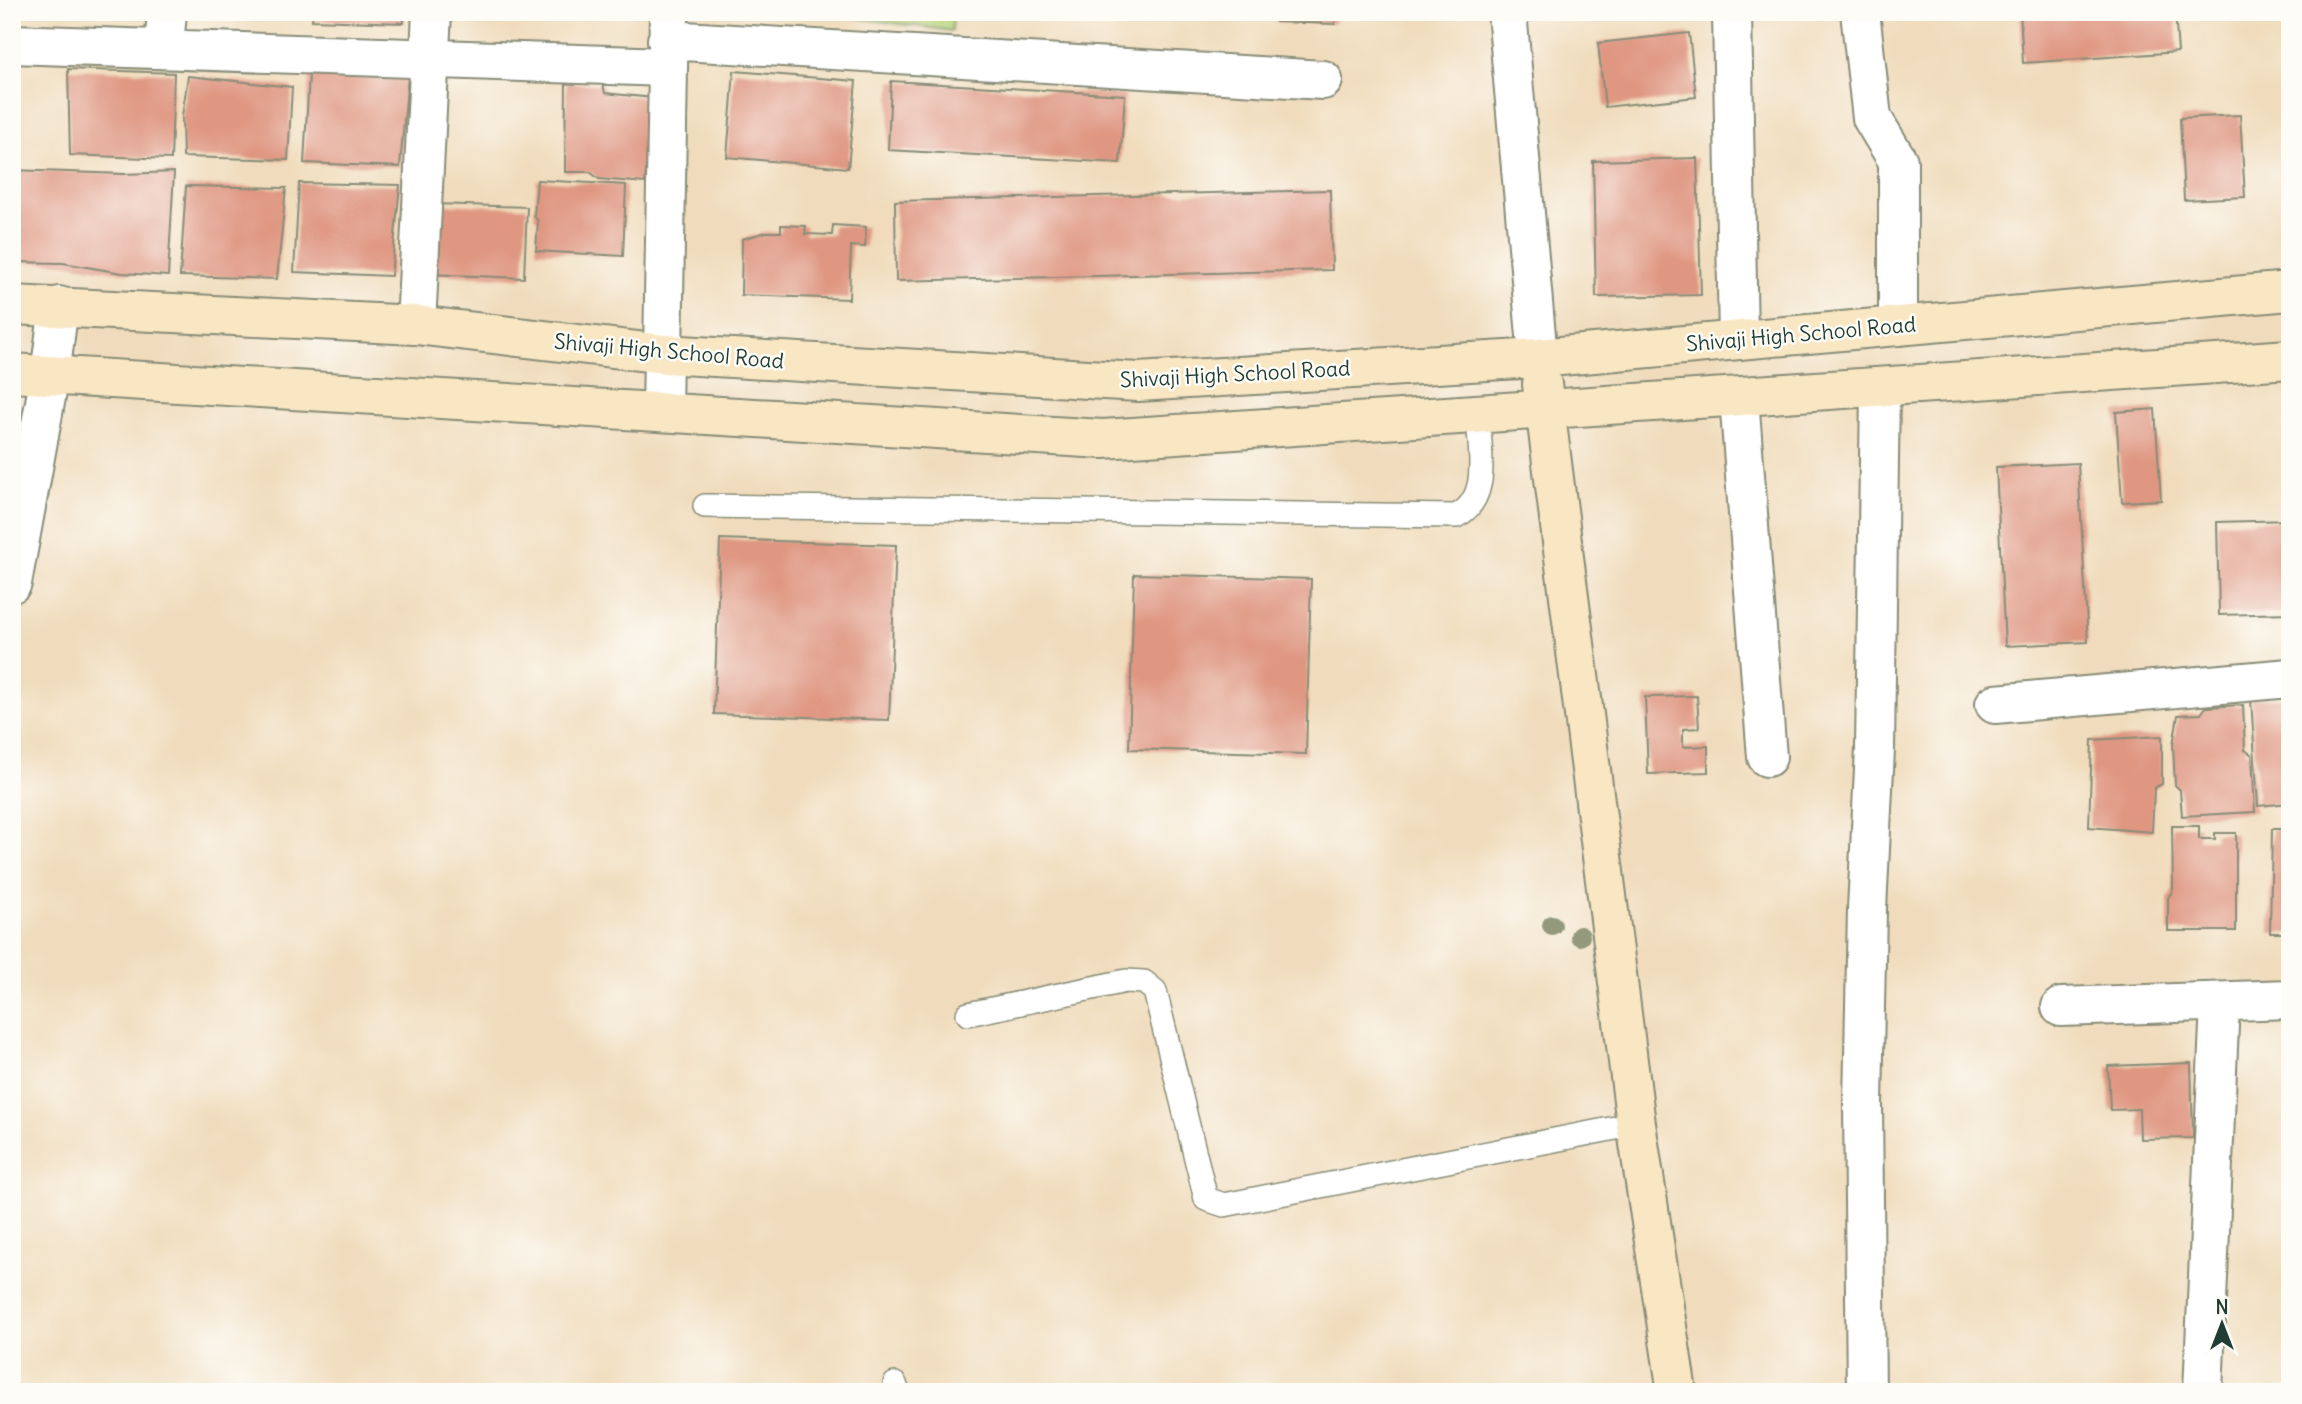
<svg xmlns="http://www.w3.org/2000/svg" width="2302" height="1404" font-family="Delius,sans-serif">
<style>
.green{fill:#b8d379;stroke:#6c8856;stroke-width:2}
.building{fill:#df9782}
.lines{fill:none;stroke-linecap:round;stroke-linejoin:round}
.lane-casing{stroke:#888c78;stroke-width:26}
.street-casing{stroke:#888c78;stroke-width:42}
.secondary-casing{stroke:#888c78;stroke-width:42}
.lane{stroke:#fff;stroke-width:23}
.street{stroke:#fff;stroke-width:38}
.secondary{stroke:#f9e7c3;stroke-width:38}
.tree{fill:#92997b}
.labels{text-anchor:middle;dominant-baseline:central;stroke-width:5;stroke-linejoin:round;paint-order:stroke}
.street-label{font-size:21px;fill:#1f3d34;stroke:#fdfcf7}
</style>
<rect width="100%" height="100%" fill="#fdfcf7"/>
<filter id="ink" filterUnits="userSpaceOnUse"><feTurbulence type="fractalNoise" baseFrequency=".0143" numOctaves="2"/><feDisplacementMap in="SourceGraphic" scale="14" xChannelSelector="R" yChannelSelector="G"/><feConvolveMatrix kernelMatrix="1 2 1 2 8 2 1 2 1" color-interpolation-filters="sRGB"/></filter>
<filter id="wash" filterUnits="userSpaceOnUse"><feTurbulence type="fractalNoise" baseFrequency=".00686" numOctaves="4" result="noise"/><feDisplacementMap in="SourceGraphic" scale="28" xChannelSelector="R" yChannelSelector="G"/><feGaussianBlur stdDeviation="1.57" result="paint"/><feColorMatrix in="noise" values="0 0 0 0 0 0 0 0 0 0 0 0 0 0 0 0 0 1.4 0 .05"/><feComposite in="paint" operator="in"/></filter>
<g filter="url(#wash)">
<rect width="100%" height="100%" fill="#f0dcbc"/>
<path class="green" d="M813,12h140l-1,19z"/>
<g id="blocks">
<path class="building" d="M313,12h91v11l-92,-3z
M1277,12h59l-1,12 -59,-2z
M2020,12h155l3,40 -155,11z
M1689,33l7,64 -91,10 -7,-64z
M68,69l106,4 -3,86 -101,-4z
M734,71l122,10 -8,87 -121,-11z
M309,74l99,2 -8,91 -96,-4z
M188,76l104,11 -4,73 -105,-3 -1,-41z
M891,81l234,14 -5,68 -232,-13z
M566,83l37,1 2,9 48,5 -8,85 -46,-4 -9,-7h-25z
M2240,115l5,82 -61,3 -4,-82z
M1697,158l4,137 -105,2 -3,-136z
M12,170l112,4 50,-2 -6,104 -46,-3 -59,-10 -51,-1z
M537,180l89,5 -3,71 -87,-5 2,-30 -4,-5z
M299,183l101,2 -9,91 -97,-4z
M186,186l100,2 -9,91 -97,-3z
M1330,190l2,80 -436,11 -1,-80z
M435,204l92,3 -3,71 -96,-4z
M781,225l25,1 -1,8 27,1 1,-10 33,2 -1,20 -14,-1 -2,53 -108,-4 1,-56 24,-7h15z
M2155,409l6,91 -39,2 -6,-90z
M2078,463l10,179 -83,4 -9,-179z
M2290,520v93l-71,2 -2,-93z
M720,539l176,6 -7,175 -175,-6z
M1134,574l177,5 -5,175 -177,-5z
M1697,696l2,32 -16,1v18l25,-1v26l-60,2 -3,-77z
M2290,697v106l-32,3 -7,-107z
M2243,705l2,45 7,5 3,57 -73,4 -2,-26 -5,-5 -2,-40 5,-30 23,-1 5,-7z
M2162,736v48l-8,4 -2,44 -63,-5 3,-87z
M2172,826h27v13h16v-6h21v98h-68v-33l5,-8z
M2272,829h18v104h-20z
M2191,1063l2,75 -53,1 -1,-30 -29,1 -2,-44z"/>
</g>
</g>
<g filter="url(#ink)">
<use href="#blocks" fill-opacity="0" stroke="#888c78" stroke-width="2"/>
<g class="lines">
<g class="lane-casing">
<path id="lane" d="M705,506l751,10c36,-17 23,-68 22,-101
M968,1014l158,-33 18,1 11,9 51,208 18,6 412,-81
M895,1384l3,8"/>
</g>
<g class="street-casing">
<path id="street" d="M1507,12l31,346
M1732,12l6,328
M1860,12l12,106 26,43v165
M667,40l656,40
M12,44l654,23
M164,47l3,-35
M416,325l16,-313
M1739,398l28,359
M662,412l7,-400
M12,583l38,-208 9,-69
M1995,704l295,-26
M2061,1007l229,-8
M1866,1392l-3,-288 4,-195 8,-160 5,-361
M2203,1392l17,-390"/>
</g>
<g class="secondary-casing">
<path id="secondary" d="M12,305l404,20 248,29 474,28 400,-24 752,-67
M12,373l1091,66 1187,-80
M1542,384l94,740 41,268"/>
</g>
<use href="#lane" class="lane"/>
<use href="#street" class="street"/>
<use href="#secondary" class="secondary"/>
</g>
<g class="tree">
<circle cx="1552" cy="925" r="10"/>
<circle cx="1580" cy="936" r="10"/>
</g>
</g>
<g class="labels">
<g class="street-label">
<text transform="translate(1801 334) rotate(-5)">Shivaji High School Road</text>
<text transform="translate(669 351) rotate(5)">Shivaji High School Road</text>
<text transform="translate(1235 374) rotate(-3)">Shivaji High School Road</text>
</g>
</g>
<rect width="2302" height="1404" fill="none" stroke="#fdfcf7" stroke-width="42"/>
<g transform="translate(2222 1324)" stroke="#fdfcf7" stroke-width="5" paint-order="stroke">
<path d="M0-5L12 26L0 18L-12 26Z" fill="#1f3d34"/>
<text y="-10" font-size="19" font-weight="bold" text-anchor="middle" fill="#1f3d34">N</text>
</g>
</svg>
